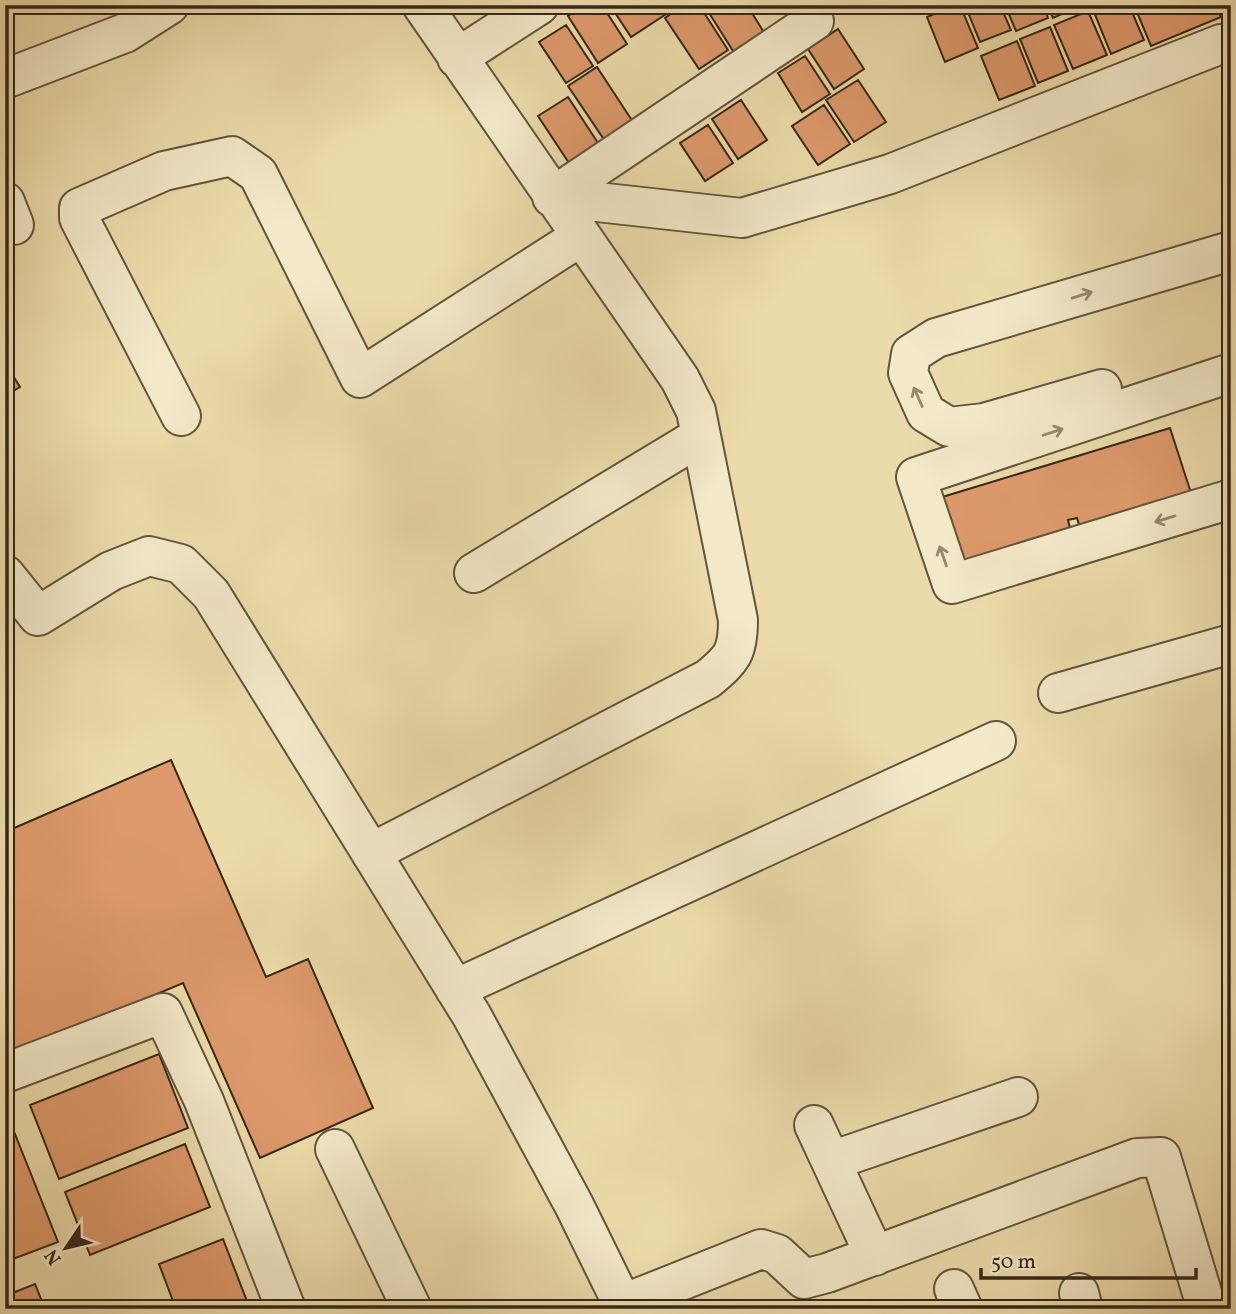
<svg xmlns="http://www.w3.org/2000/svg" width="1236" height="1314" font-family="Vollkorn,serif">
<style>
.building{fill:#dd996b;stroke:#34271a;stroke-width:2}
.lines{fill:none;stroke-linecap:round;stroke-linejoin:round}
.minor-casing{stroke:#62543e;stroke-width:42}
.minor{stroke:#f3e8c8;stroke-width:38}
.oneway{stroke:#948871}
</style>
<rect width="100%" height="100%" fill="#ecdbaa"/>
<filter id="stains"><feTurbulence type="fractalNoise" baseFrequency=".00286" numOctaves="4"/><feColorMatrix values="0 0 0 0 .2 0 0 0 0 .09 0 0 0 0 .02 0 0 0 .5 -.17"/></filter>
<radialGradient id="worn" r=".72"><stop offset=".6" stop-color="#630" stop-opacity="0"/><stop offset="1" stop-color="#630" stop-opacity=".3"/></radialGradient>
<path class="building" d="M584,5h18l25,39 -29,19 -30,-47z
M610,5h70l-49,32z
M684,5h15l29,45 -29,19 -34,-51z
M704,5h43l18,29 -30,20z
M955,5h5l18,43 -33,14 -18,-45z
M965,5h35l11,25 -31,12z
M1005,5h38l5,13 -32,13z
M1047,5h36l-30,13z
M1091,5h38l15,35 -33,14z
M1134,5h82l5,12 -70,29z
M1088,11l19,44 -34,14 -19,-44z
M566,25l27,41 -27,17 -27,-41z
M1050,27l18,44 -30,12 -18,-44z
M838,29l26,40 -30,20 -26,-40z
M1017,41l18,45 -36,14 -18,-44z
M805,56l25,38 -28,18 -24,-39z
M597,67l36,55 -28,19 -37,-55z
M858,80l28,42 -32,20 -28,-42z
M568,97l30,46 -29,20 -31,-47z
M741,100l26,40 -29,19 -26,-40z
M824,105l26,39 -32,21 -26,-39z
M708,125l25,38 -28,18 -25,-38z
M5,363l15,24 -15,9z
M1170,428l22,68 -111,35 -4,-13 -9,2 3,12 -112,33 -20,-67z
M171,760l95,217 42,-18 65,149 -113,50 -77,-175 -178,75v-226z
M159,1054l29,74 -129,51 -29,-74z
M7,1114l51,128 -53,20v-147z
M185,1144l25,63 -120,48 -25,-63z
M223,1239l27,70h-74l-17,-45z
M35,1284l10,25h-40v-13z"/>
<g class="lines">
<g class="minor-casing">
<path id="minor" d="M457,58l82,-53
M5,79l120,-46 44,-28
M552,197l190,21 148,-44 331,-130
M552,197l262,-176 -9,-16
M5,202l9,23
M1231,373l-315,104 36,107 279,-85
M1102,389l-118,34 -35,4 -23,-14 -18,-40 3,-19 25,-16 295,-87
M181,416l-102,-198v-10l85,-37 68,-15 26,18 102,204 220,-141
M474,573l227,-137
M5,575l33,41 73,-45 38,-15 32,8 30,30 261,422 102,189 51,104
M1058,693l173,-49
M371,853l337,-174c24,-20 30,-26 30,-59l-42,-209 -16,-32 -258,-374
M455,989l541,-248
M5,1073l158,-60 41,88 82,208
M814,1125l61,131
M335,1149l77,160
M831,1161l187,-64
M954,1289l9,20
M1079,1293l4,16
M623,1304l138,-55 16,5 27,25 23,-6 310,-115 24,-1 46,152"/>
</g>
<use href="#minor" class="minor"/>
</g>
<defs><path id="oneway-shaft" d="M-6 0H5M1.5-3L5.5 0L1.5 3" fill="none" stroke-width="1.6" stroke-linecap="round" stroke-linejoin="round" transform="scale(1.75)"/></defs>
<g class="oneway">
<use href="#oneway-shaft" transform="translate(1082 295) rotate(-17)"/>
<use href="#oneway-shaft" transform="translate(918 397) rotate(-114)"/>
<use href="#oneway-shaft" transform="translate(1053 432) rotate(-18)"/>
<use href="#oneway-shaft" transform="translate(1165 519) rotate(163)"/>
<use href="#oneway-shaft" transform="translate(943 556) rotate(-109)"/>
</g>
<rect width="1236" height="1314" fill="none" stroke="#ecdbaa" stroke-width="28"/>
<rect x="7" y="7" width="1222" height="1300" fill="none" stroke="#34271a" stroke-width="3.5"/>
<rect x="14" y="14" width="1208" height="1286" fill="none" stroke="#34271a" stroke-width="2"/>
<g transform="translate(66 1248) rotate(235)" stroke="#f3e8c8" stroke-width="5" paint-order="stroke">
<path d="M0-5L12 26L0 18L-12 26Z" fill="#34271a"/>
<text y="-10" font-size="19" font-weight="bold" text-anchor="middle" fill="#34271a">N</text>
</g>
<path d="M981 1268v10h215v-10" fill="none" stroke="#34271a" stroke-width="3.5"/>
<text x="991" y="1268" font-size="21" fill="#34271a" stroke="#f3e8c8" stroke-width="5" paint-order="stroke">50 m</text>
<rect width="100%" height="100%" filter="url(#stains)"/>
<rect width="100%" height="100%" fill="url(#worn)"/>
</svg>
